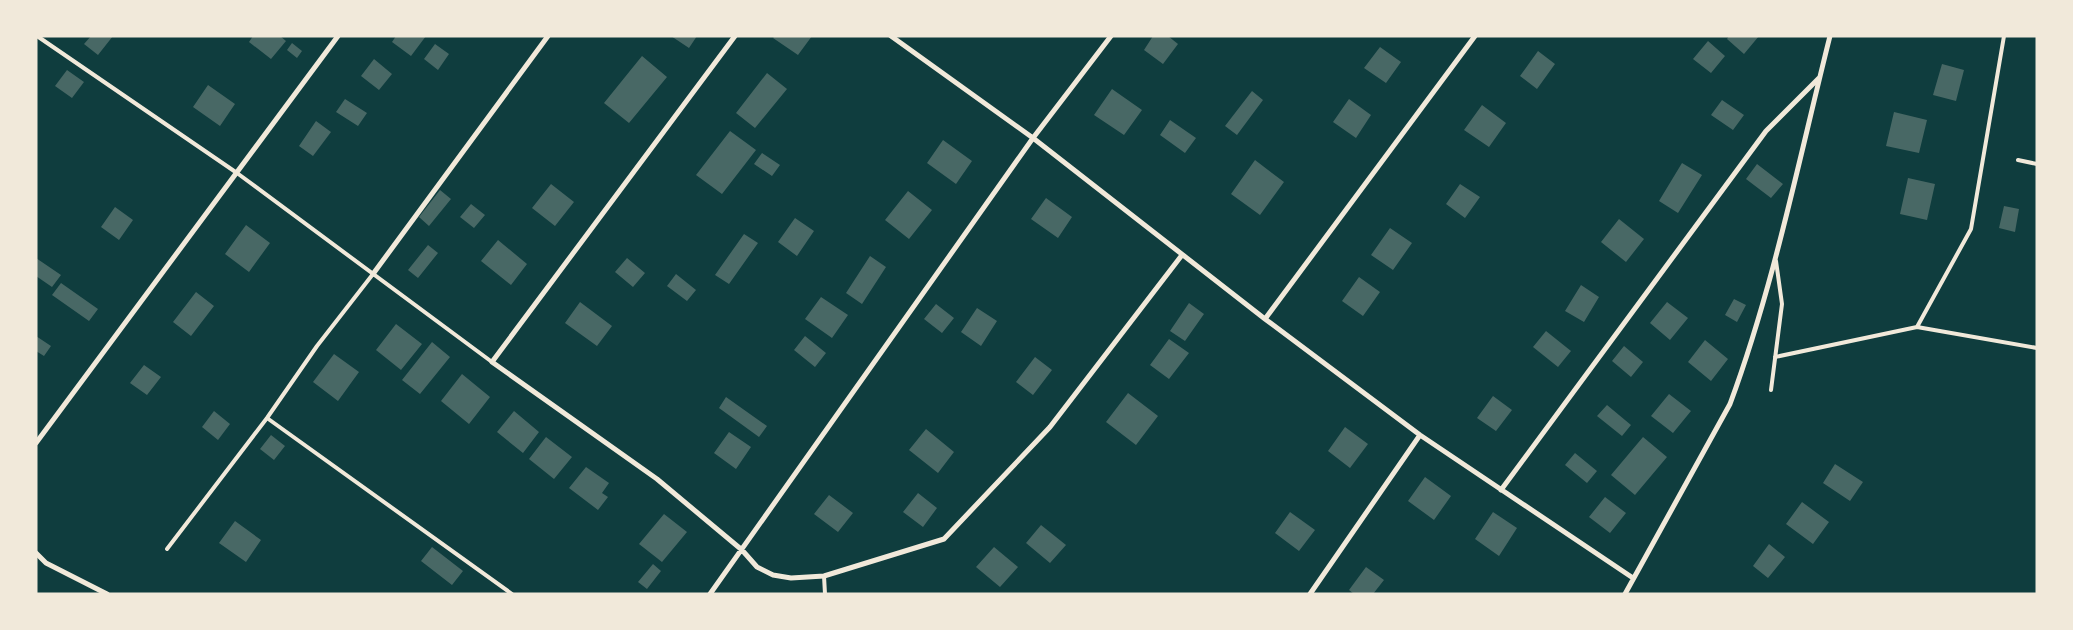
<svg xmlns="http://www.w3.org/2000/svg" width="2073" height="630" font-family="'PT Sans Narrow',sans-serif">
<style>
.building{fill:#486865}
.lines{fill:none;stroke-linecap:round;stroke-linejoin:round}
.service{stroke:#f1e9da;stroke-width:4}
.minor{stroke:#f1e9da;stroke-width:5}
</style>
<rect width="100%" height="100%" fill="#0f3d3e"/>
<path class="building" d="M91,36h22l-15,19 -14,-11z
M253,36h27l6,5 -15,18 -22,-17z
M396,36h30l-15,20 -19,-14z
M671,36h26l-8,12z
M775,36h37l-14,19 -25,-17z
M1153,36h15l10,8 -15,20 -19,-14z
M1729,36h30l-15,18 -17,-15z
M1708,41l17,15 -14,17 -18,-14z
M292,43l10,8 -5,7 -10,-8z
M435,44l14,10 -11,16 -14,-11z
M1380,47l21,15 -15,21 -22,-15z
M1538,51l17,13 -18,25 -17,-13z
M642,56l25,21 -38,46 -25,-20z
M374,59l18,15 -13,16 -18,-14z
M1942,64l22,6 -8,31 -23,-6z
M67,70l17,12 -12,16 -17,-12z
M767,73l20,16 -32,39 -19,-15z
M208,85l27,19 -15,22 -27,-19z
M1112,89l30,21 -18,25 -30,-20z
M1252,91l11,9 -26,35 -12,-9z
M345,99l22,14 -9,13 -22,-14z
M1349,99l22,16 -15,23 -23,-16z
M1722,100l22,15 -11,15 -22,-15z
M1482,105l24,18 -17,24 -25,-17z
M1894,112l33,8 -8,33 -33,-7z
M1170,120l26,18 -11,15 -25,-18z
M316,121l15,11 -18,24 -14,-10z
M730,131l26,19 -34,44 -26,-19z
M943,140l29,21 -16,23 -29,-21z
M762,153l18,12 -8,11 -18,-12z
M1255,160l29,22 -24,33 -29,-21z
M1682,163l20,12 -24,38 -19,-12z
M1757,164l26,20 -12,14 -25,-19z
M1908,178l27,6 -8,36 -27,-6z
M551,184l23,18 -19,24 -23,-18z
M1460,184l20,13 -15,21 -19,-14z
M440,190l11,9 -22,27 -10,-9z
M908,191l24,19 -23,29 -24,-19z
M1046,198l26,19 -14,21 -27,-19z
M471,204l14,11 -11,13 -14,-11z
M2004,206l15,3 -4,23 -16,-4z
M115,207l18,13 -14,20 -18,-13z
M795,218l19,13 -17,25 -19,-14z
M1619,219l25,20 -18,23 -25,-20z
M246,225l24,18 -21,29 -24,-18z
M1390,228l22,15 -19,27 -22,-15z
M744,234l14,9 -29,41 -14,-9z
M498,240l29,24 -16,21 -30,-24z
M428,245l10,8 -20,25 -10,-8z
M870,256l16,11 -24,37 -16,-11z
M36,258l25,17 -9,12 -16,-11z
M627,258l18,15 -12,14 -18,-15z
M676,274l20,16 -9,11 -20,-15z
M1359,277l21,15 -17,24 -21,-15z
M61,283l37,26 -9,12 -37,-26z
M1581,285l18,12 -15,25 -19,-11z
M196,292l18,14 -23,30 -18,-14z
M821,297l27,18 -16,23 -27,-19z
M1734,299l12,6 -9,17 -12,-7z
M580,302l32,24 -15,20 -32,-23z
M1667,302l21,16 -18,22 -20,-17z
M1189,303l15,11 -19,27 -15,-10z
M936,304l18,14 -12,15 -18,-14z
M977,308l20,13 -16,25 -20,-14z
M396,324l26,20 -21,26 -25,-20z
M1546,331l25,20 -13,16 -25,-20z
M36,336l15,10 -7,10 -8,-5z
M805,336l21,17 -11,14 -21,-17z
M1169,339l20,14 -20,26 -19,-14z
M1705,340l23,19 -17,22 -23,-19z
M432,342l18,15 -30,37 -18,-14z
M1624,346l19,16 -12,15 -19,-16z
M334,354l25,18 -21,29 -25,-19z
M1035,357l17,13 -19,25 -17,-13z
M144,365l17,12 -14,18 -17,-12z
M462,374l28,23 -21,27 -28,-23z
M1128,393l30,23 -22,29 -30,-23z
M1669,394l22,17 -18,22 -22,-17z
M1493,396l19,14 -16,21 -19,-13z
M726,397l41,29 -8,11 -40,-29z
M1607,405l24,20 -9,11 -25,-20z
M214,411l16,13 -12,16 -16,-13z
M514,411l25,21 -16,21 -26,-21z
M1345,427l23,17 -18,24 -22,-17z
M926,429l28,23 -16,21 -29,-23z
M729,432l22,15 -15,22 -22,-16z
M271,435l14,11 -11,14 -14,-11z
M546,437l26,20 -18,22 -25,-20z
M1643,437l24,20 -32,38 -24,-20z
M1575,453l22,18 -10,12 -22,-18z
M1835,464l28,18 -13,19 -27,-18z
M586,467l23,16 -7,10 6,4 -10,13 -29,-22z
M1425,477l26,19 -17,24 -26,-19z
M918,493l19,15 -14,19 -20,-15z
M829,495l24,18 -15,19 -24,-18z
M1605,497l21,16 -16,20 -21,-16z
M1802,502l27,20 -16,22 -27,-20z
M1290,512l25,18 -16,21 -24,-18z
M1493,512l24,16 -18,28 -24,-17z
M664,514l23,18 -25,30 -23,-18z
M235,521l26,19 -15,22 -27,-19z
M1041,525l25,20 -16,18 -24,-20z
M1769,544l16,13 -17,21 -15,-12z
M432,547l31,24 -11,14 -31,-24z
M994,547l24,20 -18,20 -24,-20z
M653,564l8,7 -14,18 -9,-7z
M1366,567l18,13 -11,14h-19l-5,-4z"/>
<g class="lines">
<path class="service" d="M37,36l200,137 255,189
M2018,160l19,4
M1917,327l54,-98 33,-193
M1775,357l142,-30 120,21
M1771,390l11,-86 -6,-43
M267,418l245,176
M167,549l100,-131 50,-72 56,-72
M824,576l1,18"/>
<path class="minor" d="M735,36l-243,326 165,117 85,71 15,17 16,8 18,3 33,-2 120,-37 106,-112 132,-172
M891,36l142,102 232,181 155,116 213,143
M373,274l175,-238
M1265,319l210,-283
M36,443l302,-407
M1501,490l265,-359 53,-53
M36,553l10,10 61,31
M710,594l323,-456 78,-102
M1310,594l110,-159
M1625,594l105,-190c44,-119 69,-245 100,-368"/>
</g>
<rect width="2073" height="630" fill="none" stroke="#f1e9da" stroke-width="75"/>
</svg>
